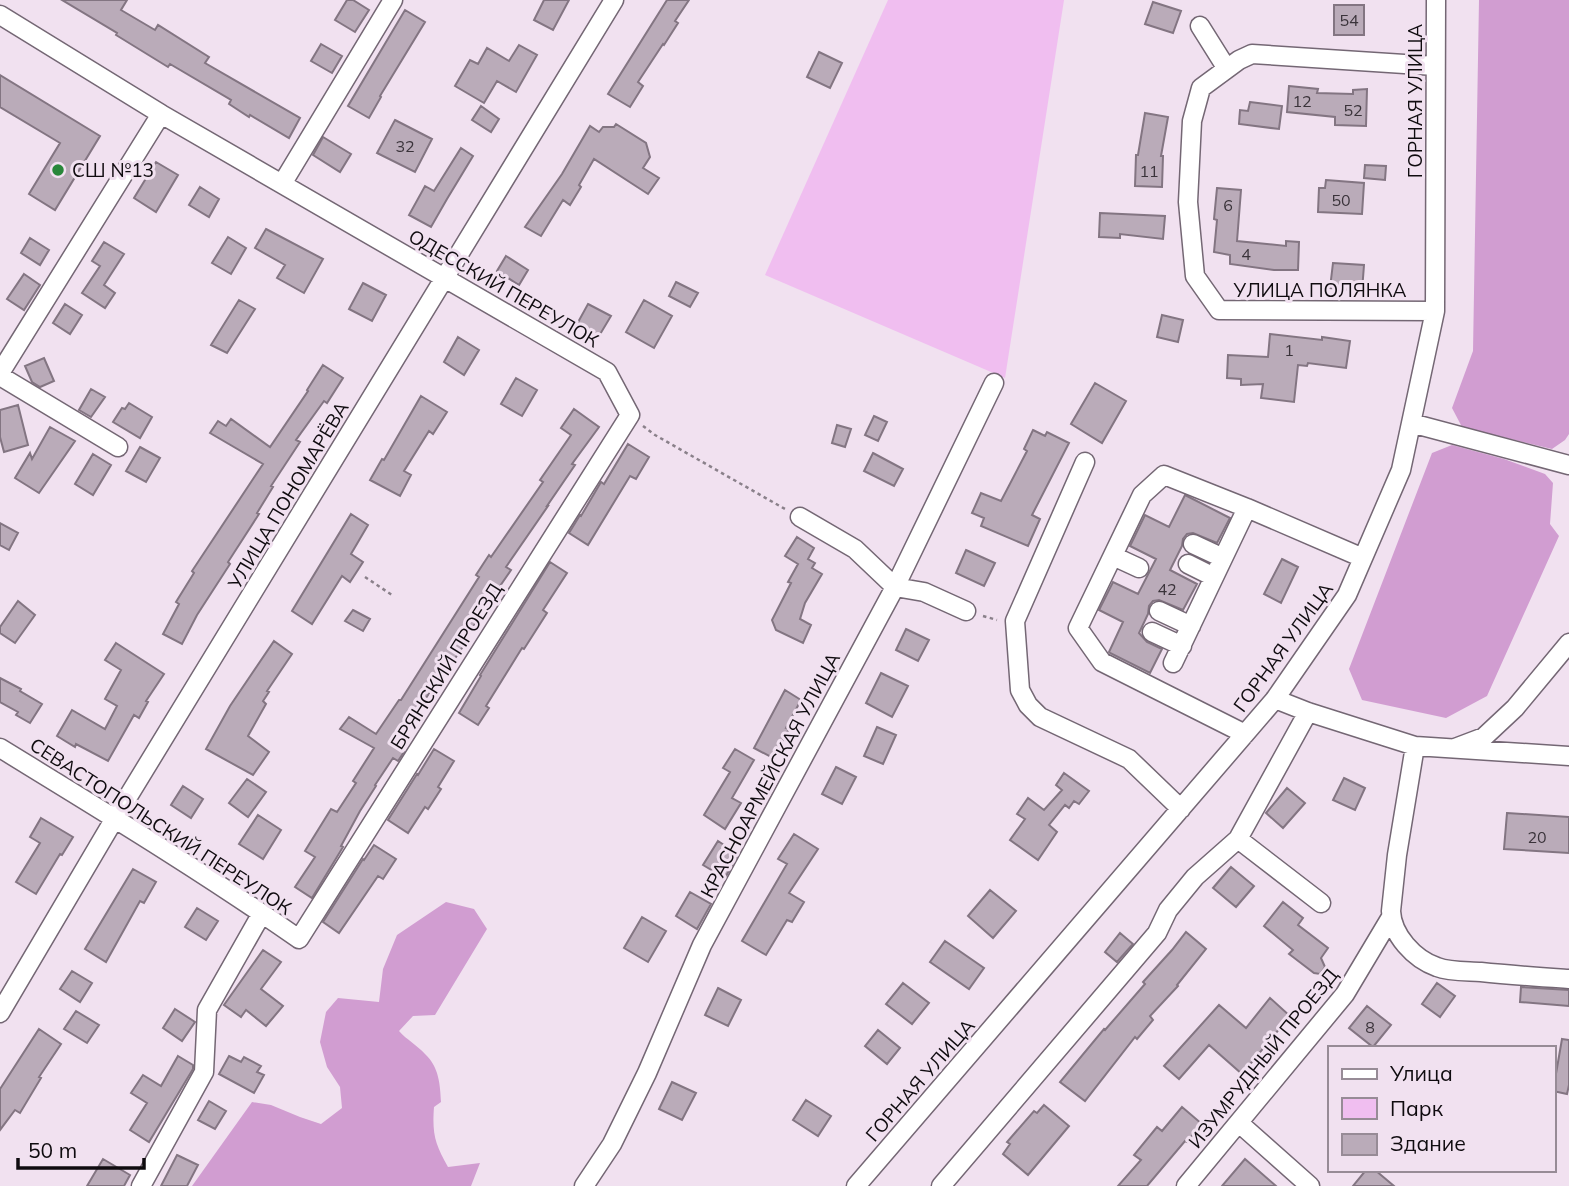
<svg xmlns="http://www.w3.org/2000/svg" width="1569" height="1186" font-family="Mulish,sans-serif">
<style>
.green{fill:#f0bef0}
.forest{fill:#d19dd1}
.building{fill:#baabb9;stroke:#837582;stroke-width:2}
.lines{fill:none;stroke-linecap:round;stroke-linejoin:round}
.minor-casing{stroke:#746774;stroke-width:21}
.path{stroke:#8a808a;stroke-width:2.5;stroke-dasharray:3.5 3.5;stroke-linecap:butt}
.minor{stroke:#fff;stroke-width:18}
.poi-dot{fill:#28873a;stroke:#f1e1f0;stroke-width:2.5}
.labels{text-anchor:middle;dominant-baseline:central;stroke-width:6;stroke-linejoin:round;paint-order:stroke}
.number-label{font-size:16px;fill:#3a333a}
.street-label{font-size:19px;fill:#0f0b0f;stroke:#f1e1f0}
.poi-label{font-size:19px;fill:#0f0b0f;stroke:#f1e1f0;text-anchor:start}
</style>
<rect width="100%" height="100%" fill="#f1e1f0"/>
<path class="green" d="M888,0h176l-59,378 -240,-103z"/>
<path class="forest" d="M1479,0h90v434l-4,6 -13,9 -90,-22 -10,-19 21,-57z
M1452,445l52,14 41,15 8,9 -3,41 9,12 -72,160 -41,22 -84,-18 -13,-31 83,-216z
M446,902l28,7 13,20 -52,86 -22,1 -14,15c8,9 18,14 26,23 14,13 15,30 16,48l-7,5c-2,27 1,37 14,60l32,-4 -9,23h-279l60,-84 19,3 29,12 21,7 21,-16 -2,-21 -13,-20 -7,-25 6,-30 12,-14 41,4 4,-33 14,-34z"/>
<path class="building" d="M62,0h65l-6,10 34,20 3,-5 51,32 -4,6 95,55 -11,20 -39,-23 -1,2 -20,-13 2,-4 -61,-36 -2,3 -52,-32 1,-2z
M347,0h6l16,10 -14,22 -20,-12z
M544,0h25l-16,30 -19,-10z
M667,0h22l-14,21 3,2 -14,22 -1,-1 -25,38 5,4 -13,21 -22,-13z
M1153,2l28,9 -8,22 -28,-9z
M1334,5h30v30h-30z
M405,10l20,12 -45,74 1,1 -12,21 -21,-12z
M321,44l21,12 -10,17 -21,-12z
M519,45l18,10 -21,37 -19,-11 -13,22 -29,-17 15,-26 8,4 9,-16 22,13z
M819,52l23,11 -12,25 -23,-11z
M0,75l100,61 -45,74 -26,-16 31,-51 -60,-36z
M1289,86l29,3 -1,4 36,1v-4l14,-1 -1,37 -31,-1v-8l-48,-5z
M1250,102l32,4 -3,23 -40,-5 1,-14 8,1z
M481,106l18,13 -8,13 -19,-12z
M1145,113l23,4 -7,39h2l-1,31 -27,-1 1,-31h2z
M395,120l37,19 -17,33 -38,-19z
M616,124l30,19 4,14 -7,11 16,10 -11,16 -54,-35 -15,26 2,2 -11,18 -7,-5 -22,36 -16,-9 37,-53 28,-48 9,6 4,-5h11z
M323,137l28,17 -11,18 -27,-17z
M461,148l12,8 -26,43 -16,28 -22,-12 16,-29 9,5z
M156,162l22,13 -22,37 -22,-14z
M1365,165l21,1 -1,14 -21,-2z
M1326,180l38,3 -2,31 -44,-2 1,-24h6z
M200,187l19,12 -10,18 -20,-12z
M1217,188l24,2 -4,51 49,5v-5l13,1 -1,28h-24l-44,-6v-9l-16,-3 3,-32 -3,-1z
M1100,213l65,3 -2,23 -43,-5v4l-21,-1z
M266,229l57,30 -19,34 -27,-15 8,-13 -30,-17z
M228,237l18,11 -15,26 -19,-11z
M30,238l19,12 -9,15 -19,-12z
M104,242l20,12 -20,31 11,8 -10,15 -23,-15 18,-27 -8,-5z
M506,256l22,14 -9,15 -22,-14z
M1333,263l31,2 -2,26 -32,-3z
M24,274l16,11 -16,25 -17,-11z
M676,282l22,11 -8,14 -21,-11z
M363,283l23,12 -14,26 -23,-12z
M239,300l16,9 -28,44 -16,-8z
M644,300l28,16 -18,32 -28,-16z
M65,304l17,11 -12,19 -17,-11z
M588,304l23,12 -12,20 -22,-12z
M1162,315l21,5 -5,22 -21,-5z
M1270,334l52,6v-3l28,4 -4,27 -38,-5 -1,3 -9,-1 -4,37 -33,-4 2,-14 -22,1v-6l-14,-1 1,-23 40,2z
M458,337l21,13 -15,25 -20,-13z
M44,358l10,23 -14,6 -8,-5 -7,-16z
M323,365l20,13 -16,25 -3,-2 -28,39 4,2 -29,44 2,1 -16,26 2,1 -31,48 2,2 -33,51 -15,29 -19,-10 16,-30 -3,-2 18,-29 -2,-2 71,-107 -53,-31 8,-12 8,5 5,-7 39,28 38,-56 -1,-1z
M516,378l21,12 -15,26 -21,-12z
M1095,383l31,18 -24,42 -31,-19z
M91,389l14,8 -14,20 -12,-7z
M421,396l26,16 -14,22 -4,-3 -25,40 7,4 -11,21 -30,-16 12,-21 2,1z
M129,403l23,14 -12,21 -27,-16 9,-14 3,1z
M18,405l10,40 -24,7 -4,-15v-27z
M574,409l25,18 -27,37 3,1 -28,41h1l-42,61 5,3 -24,35 -23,36 2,1 -16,24 -2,-2 -31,48 2,1 -23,34 8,5 -6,9 -5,-3 -18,27 1,1 -16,25 -19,35 2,1 -31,51 -17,-11 20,-30 -10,-6 26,-42 6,3 19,-29 -3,-2 21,-33 -34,-19 9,-12 27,17 23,-34h2l78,-123 -3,-2 13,-20 2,2 52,-75 -3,-2 31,-45 -10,-7z
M874,416l13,6 -9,19 -13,-6z
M837,425l14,4 -6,18 -13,-4z
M50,427l25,14 -36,52 -24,-15 15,-25 2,6z
M1033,430l12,6 2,-4 22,11 -37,72 8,4 -12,27 -47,-20 3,-8 -12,-5 9,-20 20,8 26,-50 -3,-2z
M628,444l21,13 -13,22 -6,-3 -42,69 -19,-12 11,-18 1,1 20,-34 3,2z
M140,447l20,11 -14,24 -20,-11z
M873,453l30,16 -9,17 -30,-15z
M93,454l18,11 -18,30 -18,-11z
M1185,495l45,23 -13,25 -24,-10 -6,1 -4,5 -1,7 -12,24 27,14 -14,26 -24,-10 -6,1 -4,5 -1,8 -9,19 8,9 15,7 -12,24 -40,-20 -1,-1 14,-30 -24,-12 14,-28 25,12 18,-35 -26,-13 15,-31 24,12z
M351,514l17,11 -17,29 12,8 -13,20 -8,-6 -30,48 -20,-13z
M0,523l18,10 -9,17 -9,-5z
M797,537l17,11 -6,11 7,4 -3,5 10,6 -17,29 -5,16 11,6 -8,18 -27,-13 -4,-10 19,-37 -3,-1 10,-18 -13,-8z
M966,550l29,13 -11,23 -28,-13z
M1282,559l16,8 -17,36 -17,-9z
M550,562l17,11 -24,37 4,3 -23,36 -2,-1 -36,58 3,2 -11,17 -19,-12 22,-37 -1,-1z
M18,601l17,14 -20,28 -15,-10v-6z
M353,610l17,9 -7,12 -18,-10z
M906,629l23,11 -11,21 -22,-11z
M274,641l18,13 -25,37 2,1 -6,9 3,3 -18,32 21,16 -16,23 -47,-26 24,-43z
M116,643l48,31 -18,27 2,1 -9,16 -5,-3 -26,46 -32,-17 -1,3 -18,-11 15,-26 33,19 12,-23 -12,-7 16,-29 -16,-10z
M881,673l27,13 -16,31 -26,-14z
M0,678l21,11 -1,2 22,13 -12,19 -14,-8 2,-3 -18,-10z
M785,690l16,10 -15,28 3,1 -16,29 -19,-10z
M877,727l19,8 -13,29 -19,-8z
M434,749l20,12 -16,26 3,2 -13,20 -3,-2 -17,26 -20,-13 29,-46 1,1z
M735,749l19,11 -22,38 9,5 -16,26 -21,-14 26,-43 -7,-4z
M836,767l20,10 -14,27 -20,-10z
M1064,773l25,18 -10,13 -5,-3 -5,7 -4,-3 -16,20 8,7 -19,28 -28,-20 15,-21 -8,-5 11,-16 16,12 18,-20 -6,-5z
M1344,778l21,10 -10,22 -22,-10z
M247,779l19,13 -18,25 -19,-14z
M183,786l20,13 -12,19 -20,-13z
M1287,788l18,15 -22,25 -17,-15z
M1507,813l62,4v36l-65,-4z
M258,815l23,15 -18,29 -24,-15z
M41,818l32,19 -11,18 -2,-1 -24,40 -20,-12 24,-39 -10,-6z
M794,834l24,15 -29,44 15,9 -12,20 -5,-2 -21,35 -24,-14 45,-77 -9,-5z
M718,841l20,13 -13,24 -22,-13z
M374,845l22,14 -13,20 -5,-3 -39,57 -16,-11 40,-63 1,1z
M1231,867l23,19 -18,21 -23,-19z
M133,869l23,13 -12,21 -4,-2 -34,61 -21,-13z
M990,890l26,21 -23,27 -25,-22z
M690,892l21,12 -14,25 -21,-13z
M1283,902l20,16 -5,7 30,23 -7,10 4,9 -5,7 -6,-1 -25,-19 4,-4 -29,-24z
M197,908l21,13 -12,19 -21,-13z
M642,917l24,14 -18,31 -24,-14z
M1186,932l20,17 -29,36 1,1 -28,30 3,4 -16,19 -2,-2 -50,64 -25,-19 44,-53 1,1 40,-46 -2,-2 29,-32z
M1120,933l13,11 -16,18 -12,-10z
M945,941l39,27 -15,21 -39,-27z
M263,950l18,12 -20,27 22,17 -17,20 -20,-16 -5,7 -17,-12z
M72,971l20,12 -12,19 -20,-13z
M903,983l26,20 -17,21 -26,-20z
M1437,983l18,13 -15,21 -18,-13z
M1521,987l48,3v16l-49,-4z
M718,988l23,12 -13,26 -23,-11z
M1270,998l20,18 -48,58 -33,-29 -30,34 -15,-13 55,-61 27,23z
M1367,1006l24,19 -18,22 -24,-19z
M175,1009l20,13 -13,19 -19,-13z
M76,1011l23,14 -12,18 -23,-14z
M39,1029l22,15 -22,33 2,1 -21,35 -5,-3 -15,20v-41z
M878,1030l22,18 -13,16 -22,-18z
M1562,1039l7,1v45l-2,9 -14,-3z
M178,1056l15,9v4l-44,73 -19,-12 17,-27 -16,-10 12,-18 18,11z
M229,1056l12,6 3,-5 17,9 -4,6 7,3 -10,18 -35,-19z
M672,1082l24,11 -14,27 -23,-11z
M806,1100l25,16 -13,20 -25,-16z
M209,1101l17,10 -11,18 -17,-9z
M1044,1105l25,21 -41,49 -25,-21 7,-10 -3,-2 27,-31 3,2z
M1182,1107l20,17 -15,18 -2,-1 -38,45h-29l23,-26 -7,-5 23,-28 5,4z
M177,1155l21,10 -11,21h-26z
M103,1159l27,16 -6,11h-37z
M1245,1159l31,27h-54z
M1366,1170h9l19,16h-41z"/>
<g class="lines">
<g class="minor-casing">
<path id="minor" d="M0,15l161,99 446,258 23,43 -331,524c-97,-68 -198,-129 -299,-191
M1200,26l27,43
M282,184l111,-184
M1435,311l-216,-1 -24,-34 -7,-74 4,-81 9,-33 38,-28 13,-6 183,12
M0,373l161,-259
M0,376l118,71
M1411,423l158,42
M1085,462l-70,159 5,69 8,15 12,12 89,42 52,50
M800,517l55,32 40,38 29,5 42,19
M1193,544l30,14
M1113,556l26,12
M1188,564l26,13
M1159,611l32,15
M1152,632l30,14
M1173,663l74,-155 116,50
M1275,699l33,13 107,34 -18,109 -6,56c1,24 23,48 46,56 13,5 30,4 44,5 29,3 59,5 88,7
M1245,734l-143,-72 -24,-34 64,-133 22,-20 83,33
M1415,746l154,10
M1455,748l29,-11 31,-29 54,-65
M1238,839l83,64
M0,1013l115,-195 499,-818
M1239,1123l71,63
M141,1186l63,-114 3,-62 55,-97
M584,1186l28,-42 35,-71 55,-128 193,-358 99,-204
M856,1186l419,-487 72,-104 54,-125 34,-159 1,-311
M941,1186l216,-253 11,-23 27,-33 43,-38 70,-127
M1186,1186l159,-192 46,-77"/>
</g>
<path class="path" d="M643,426l12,9 130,74
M365,577l27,18
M983,616l14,4"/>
<use href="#minor" class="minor"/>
</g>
<circle class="poi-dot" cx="58" cy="170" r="7"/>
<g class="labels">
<g class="number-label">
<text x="1349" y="20">54</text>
<text x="1302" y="101">12</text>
<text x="1353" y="110">52</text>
<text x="405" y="146">32</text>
<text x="1149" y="171">11</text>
<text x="1341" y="200">50</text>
<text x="1228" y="205">6</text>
<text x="1246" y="254">4</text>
<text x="1289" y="350">1</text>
<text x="1167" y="589">42</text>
<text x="1537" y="837">20</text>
<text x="1370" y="1027">8</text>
</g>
<g class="street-label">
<text transform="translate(1415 101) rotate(-90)">ГОРНАЯ УЛИЦА</text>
<text transform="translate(504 288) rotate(30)">ОДЕССКИЙ ПЕРЕУЛОК</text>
<text x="1320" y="290">УЛИЦА ПОЛЯНКА</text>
<text transform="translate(288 495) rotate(-59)">УЛИЦА ПОНОМАРЁВА</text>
<text transform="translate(1283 647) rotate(-54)">ГОРНАЯ УЛИЦА</text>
<text transform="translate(446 666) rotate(-58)">БРЯНСКИЙ ПРОЕЗД</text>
<text transform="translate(770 775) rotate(-62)">КРАСНОАРМЕЙСКАЯ УЛИЦА</text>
<text transform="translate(161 826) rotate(33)">СЕВАСТОПОЛЬСКИЙ ПЕРЕУЛОК</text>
<text transform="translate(1263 1058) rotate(-51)">ИЗУМРУДНЫЙ ПРОЕЗД</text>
<text transform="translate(920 1080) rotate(-49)">ГОРНАЯ УЛИЦА</text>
</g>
<g class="poi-label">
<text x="72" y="170">СШ №13</text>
</g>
</g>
<rect x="1328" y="1046" width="228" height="126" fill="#f1e1f0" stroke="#978b96" stroke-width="2"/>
<rect x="1342" y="1069" width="35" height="10" fill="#ffffff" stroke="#978b96" stroke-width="2"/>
<text x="1390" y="1081" font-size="21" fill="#0f0b0f">Улица</text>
<rect x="1342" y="1098" width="35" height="21" fill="#f0bef0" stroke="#978b96" stroke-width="2"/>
<text x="1390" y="1116" font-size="21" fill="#0f0b0f">Парк</text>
<rect x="1342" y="1134" width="35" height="21" fill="#baabb9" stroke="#978b96" stroke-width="2"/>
<text x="1390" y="1151" font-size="21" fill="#0f0b0f">Здание</text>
<path d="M18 1158v10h126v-10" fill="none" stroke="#0f0b0f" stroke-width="3.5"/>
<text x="28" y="1158" font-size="21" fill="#0f0b0f" stroke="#f1e1f0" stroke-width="5" paint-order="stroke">50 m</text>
</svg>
